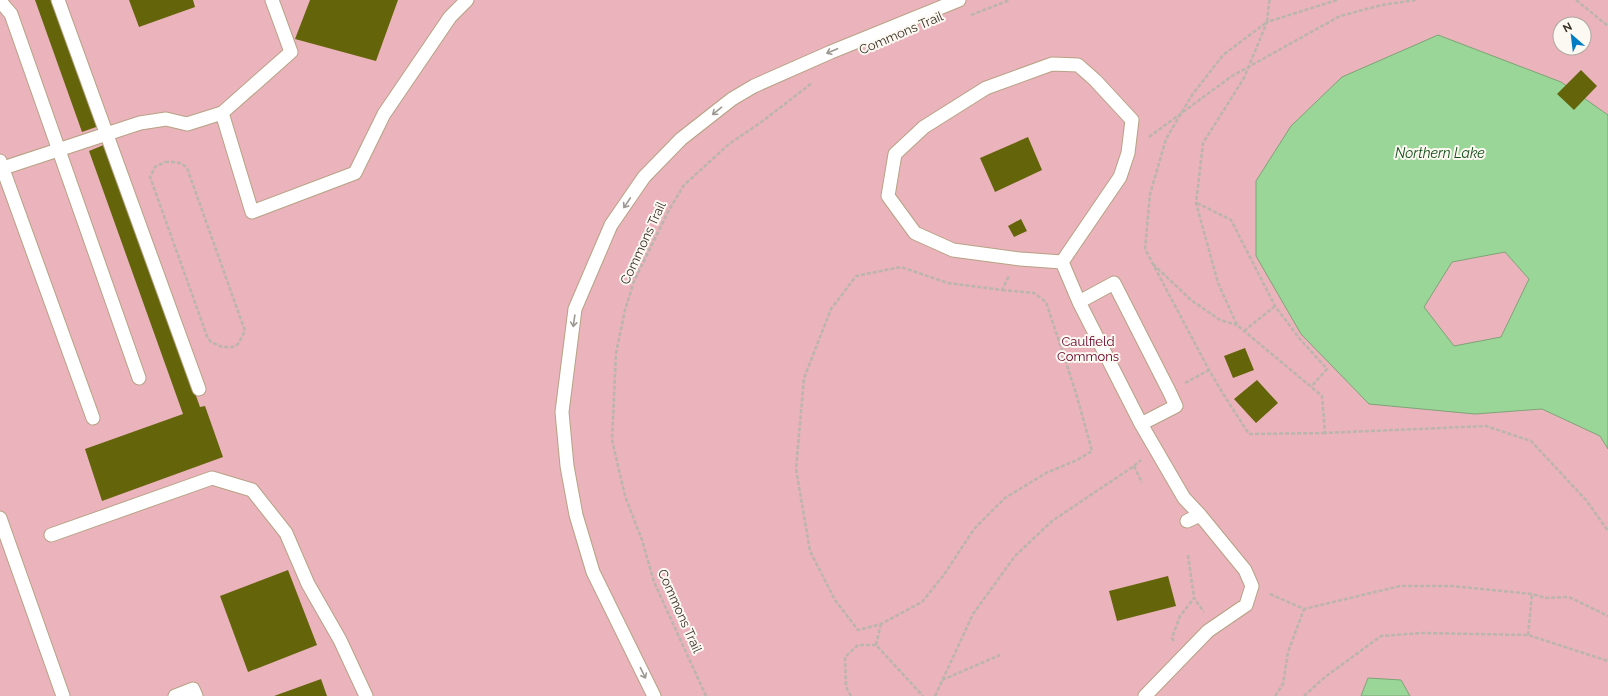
<svg xmlns="http://www.w3.org/2000/svg" width="1608" height="696" font-family="Raleway,sans-serif">
<style>
.green{fill:#ebb3bb;fill-rule:evenodd}
.water{fill:#9bd699;stroke:#7da476;fill-rule:evenodd}
.building{fill:#64650a}
.lines{fill:none;stroke-linecap:round;stroke-linejoin:round}
.service-casing{stroke:#b7a285;stroke-width:15}
.path{stroke:#bab5ad;stroke-width:2.5;stroke-dasharray:4 2;stroke-linecap:butt}
.service{stroke:#fff;stroke-width:13}
.oneway{stroke:#9c9892}
.labels{text-anchor:middle;dominant-baseline:central;stroke-width:4;stroke-linejoin:round;paint-order:stroke}
.street-label{font-size:13px;fill:#383024;stroke:#fcf8f2}
.park-label{font-size:13px;fill:#670026;stroke:#fcf8f2}
.water-label{font-size:14px;font-style:italic;fill:#0e4c13;stroke:#fcf8f2}
</style>
<rect width="100%" height="100%" fill="#fcf8f2"/>
<path class="green" d="M0,0h1608v696h-1608zM1560,24h24v24h-24z"/>
<path class="water" d="M1438,35l123,47 47,33v334l-8,-13 -58,-27 -67,5 -106,-10 -68,-70 -45,-78v-75l35,-55 51,-49zM1505,252l24,27 -28,58 -47,9 -30,-39 28,-45z
M1368,678l33,2 9,16h-49z"/>
<path class="building" d="M35,0h19l45,126 -17,6z
M129,0h64l2,7 -56,20z
M310,0h88l-22,61 -81,-22z
M1581,70l16,16 -23,24 -17,-16z
M1028,137l14,33 -47,22 -15,-34z
M106,144l94,263 5,-1 18,51 -121,44 -17,-52 98,-35 -94,-263z
M1021,219l6,12 -13,6 -6,-11z
M1245,348l9,22 -21,8 -9,-22z
M1257,380l21,23 -22,20 -22,-24z
M288,570l29,75 -69,27 -28,-76z
M1168,576l8,30 -59,15 -8,-30z
M321,679l6,17h-53z"/>
<g class="lines">
<g class="service-casing">
<path id="service" d="M58,0l141,389
M0,1l11,13 128,364
M222,113l30,99 103,-39 29,-59 66,-97 17,-17
M0,161l93,257
M0,169l140,-46 26,-4 21,5 35,-11 69,-61 -19,-52
M1062,262l58,-85 8,-24 4,-33 -37,-40 -17,-15 -26,-1 -66,24 -62,39 -29,27 -7,42 27,37 38,17 67,9 42,3 17,40 62,122 43,74 16,17 45,55 7,16 -6,19 -38,26 -63,65
M1079,302l35,-19 55,108 7,15 -35,18
M0,518l63,178
M1187,521l13,-6
M51,535l161,-57 40,12 34,43 22,51 32,56 26,56
M175,696l18,-7 3,7
M654,696l-61,-124 -17,-57 -9,-49 -5,-54 13,-103 36,-84 33,-48 37,-38 51,-40 22,-13 77,-34 128,-52"/>
</g>
<path class="path" d="M1270,0l-1,2 -2,20 -44,33 -31,40 -26,44 -16,55 -5,55 64,121 16,27 24,37 76,-1
M1337,0l-70,22 -23,56 -41,65 -7,60 22,80 19,42 85,71 3,37 161,-7 45,15 55,59 22,31
M1576,0l32,26
M971,15l39,-15
M1149,137l83,-61 108,-60 42,-11 34,-5
M165,162c8,0 16,-1 22,6l58,163 -7,13 -5,3h-11l-11,-5 -4,-6 -57,-159 5,-10z
M1197,203l34,17 44,86 24,32 28,31 -16,18
M1153,264l38,36 29,20 17,5
M1002,290l32,3 12,9 30,91 16,58 -15,9 -31,13 -41,25 -31,31 -31,47 -21,26 -41,22 -23,6 -23,-30 -25,-49 -14,-82 8,-91 27,-69 25,-33 45,-9 47,16 54,7 7,-14
M1244,331l31,-25
M1185,383l24,-13
M1134,466l8,17
M1188,555l6,43
M1270,594l34,15 96,-23h52l80,8 14,4 23,-1 39,19
M1528,635l4,-41
M1174,641l-2,-3 8,-22 14,-18 10,14
M876,645l5,-21
M942,680l58,-25
M706,696l-52,-114 -12,-42 -17,-44 -13,-56 4,-87 9,-43 9,-29 35,-71 15,-25 45,-41 31,-21 52,-40
M851,696l-5,-9 -1,-30 13,-12h18l47,51
M935,696l38,-82 42,-58 37,-35 82,-55 7,-6
M1275,696l8,-12 5,-32 16,-43
M1304,696l21,-19 56,-41 41,-3 106,2 80,26"/>
<use href="#service" class="service"/>
</g>
<defs><path id="oneway-shaft" d="M-6 0H5M1.5-3L5.5 0L1.5 3" fill="none" stroke-width="1.6" stroke-linecap="round" stroke-linejoin="round"/></defs>
<g class="oneway">
<use href="#oneway-shaft" transform="translate(832 51) rotate(157)"/>
<use href="#oneway-shaft" transform="translate(717 111) rotate(141)"/>
<use href="#oneway-shaft" transform="translate(627 203) rotate(124)"/>
<use href="#oneway-shaft" transform="translate(574 321) rotate(98)"/>
<use href="#oneway-shaft" transform="translate(643 673) rotate(64)"/>
</g>
<g class="labels">
<g class="street-label">
<text transform="translate(901 33) rotate(-23)">Commons Trail</text>
<text transform="translate(643 243) rotate(-65)">Commons Trail</text>
<text transform="translate(680 611) rotate(66)">Commons Trail</text>
</g>
<g class="park-label">
<text x="1088" y="341">Caulfield<tspan x="1088" dy="15">Commons</tspan></text>
</g>
<g class="water-label">
<text x="1440" y="153">Northern Lake</text>
</g>
</g>
<g transform="translate(1572 36) rotate(332)"><circle r="19" fill="#fcf8f2" stroke="#aea8a0"/>
<path d="M0-3L7 15L0 10L-7 15Z" fill="#007cc4"/>
<text y="-6" font-size="11" font-weight="bold" text-anchor="middle" fill="#383024">N</text>
</g>
</svg>
